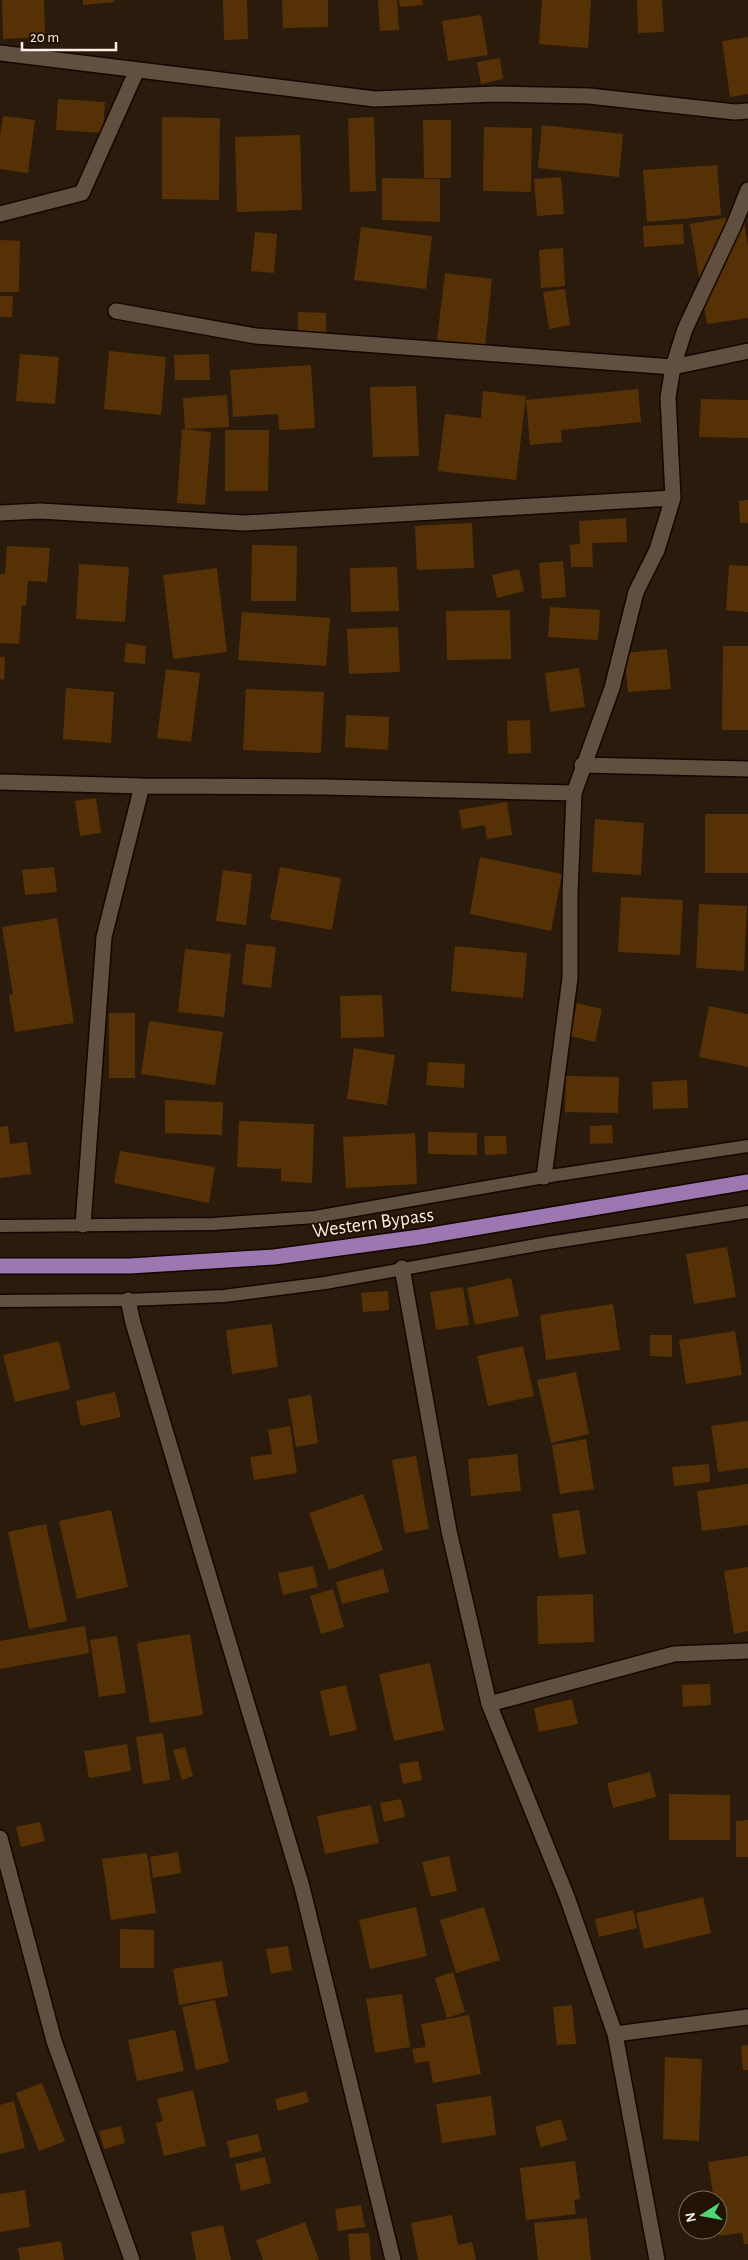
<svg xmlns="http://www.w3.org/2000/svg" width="748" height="2260" font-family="'Alegreya Sans',sans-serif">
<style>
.building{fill:#573106}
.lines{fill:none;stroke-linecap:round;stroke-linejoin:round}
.service-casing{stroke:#130600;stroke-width:15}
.minor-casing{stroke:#130600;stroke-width:18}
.primary-casing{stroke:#130600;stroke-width:18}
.service{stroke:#614f3f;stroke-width:12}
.minor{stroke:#614f3f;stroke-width:15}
.primary{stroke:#9c77b0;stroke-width:15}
.labels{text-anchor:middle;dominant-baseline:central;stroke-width:4;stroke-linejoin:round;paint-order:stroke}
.street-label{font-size:20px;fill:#fbf0e7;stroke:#211204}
</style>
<rect width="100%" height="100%" fill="#2b1b0c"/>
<path class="building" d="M2,0h42l1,37 -42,2z
M83,0h31v2l-31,3z
M223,0h24l1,39 -24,1z
M282,0h46v27l-45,1z
M378,0h19l2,30 -19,1z
M399,0h23l1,5 -23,2z
M542,0h49l-3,48 -49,-4z
M637,0h25l2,32 -26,1z
M481,15l7,40 -40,6 -6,-40z
M748,37v57l-18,3 -8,-56z
M500,58l3,21 -22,5 -4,-22z
M58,99l47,3 -2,31 -47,-3z
M3,116l32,4 -7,53 -28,-4v-33z
M162,117l58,1 -1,82 -57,-1z
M374,117l2,74 -26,1 -2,-74z
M423,120h28v58h-27z
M542,125l81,9 -4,43 -81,-9z
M484,127l48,1 -1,64 -48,-1z
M300,135l2,75 -65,2 -2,-75z
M717,165l4,50 -74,7 -4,-52z
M561,177l3,37 -27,2 -3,-37z
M382,178l58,1v43l-58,-2z
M743,215l5,31v72l-41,6 -17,-100z
M683,224l1,20 -40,3 -1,-21z
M361,227l71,9 -6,53 -72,-9z
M255,232l22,2 -3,39 -23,-2z
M0,240l20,1 -1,51h-19z
M563,248l2,38 -24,2 -2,-38z
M445,273l47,6 -7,67 -48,-6z
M565,289l5,36 -21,4 -6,-37z
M0,296h13l-1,21h-12z
M298,312l28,1v20l-28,-1z
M109,351l57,6 -5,58 -57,-6z
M20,354l39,3 -4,47 -39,-3z
M209,354l1,26h-35l-1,-25z
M311,365l4,63 -36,2 -1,-16 -45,3 -3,-47z
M416,386l3,70 -46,1 -3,-70z
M638,389l3,33 -80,8 1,12 -32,3 -4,-45z
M483,391l43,5 -10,84 -78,-9 7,-57 36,4z
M227,395l2,32 -44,2 -2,-31z
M701,399l47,1v38l-49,-1z
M182,429l29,3 -6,73 -28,-2z
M225,430h44l-1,61h-43z
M748,500v23h-8l-1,-22z
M626,518l1,24 -35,1 1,24h-22l-1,-22 10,-1 -1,-23z
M472,523l2,45 -57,2 -2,-44z
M252,545l45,1 -1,55h-45z
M7,546l43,2 -3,34 -19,-1 -2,25 -4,-1 -3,39 -19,-1v-69h5z
M563,561l3,36 -24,2 -3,-36z
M79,564l50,3 -4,55 -49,-3z
M729,565l19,1v46l-22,-2z
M397,567l2,44 -48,1 -1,-44z
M217,568l10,84 -54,7 -10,-84z
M519,569l5,22 -27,7 -5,-23z
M550,607l50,3 -2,30 -50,-3z
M510,610l1,49 -64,1 -1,-49z
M242,612l88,6 -4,48 -88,-6z
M398,627l2,45 -51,2 -2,-45z
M126,643l20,3 -1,18 -21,-2z
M723,646h25v84h-26z
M667,649l4,40 -43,3 -4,-39z
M0,657h5l-1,23 -4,-1z
M579,668l6,39 -35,5 -5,-39z
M166,669l34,4 -9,69 -34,-4z
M66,688l48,4 -3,51 -48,-4z
M246,689l78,3 -3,61 -78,-3z
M346,715l43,2 -1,33 -43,-3z
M530,720l1,33 -23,1 -1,-33z
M96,798l5,35 -21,3 -5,-35z
M507,802l5,33 -25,4 -2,-14 -23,4 -3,-19z
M705,814h43v59h-43z
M595,819l49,4 -3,52 -49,-3z
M480,857l82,17 -11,57 -81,-17z
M54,867l3,25 -32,3 -3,-25z
M280,867l61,11 -9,52 -62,-11z
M223,870l29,4 -6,51 -30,-4z
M621,897l62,3 -3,55 -62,-3z
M699,904l48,2 -3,65 -48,-3z
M57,918l17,105 -59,9 -6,-37 4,-1 -11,-67z
M246,944l30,3 -5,41 -29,-4z
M455,946l72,7 -4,45 -72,-7z
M185,949l46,5 -7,63 -46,-5z
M382,995l2,42 -43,1 -1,-42z
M577,1003l25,6 -7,33 -25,-6z
M709,1006l39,8v53l-49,-10z
M109,1013h26v65h-26z
M149,1021l74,11 -8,53 -74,-11z
M354,1048l41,7 -8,50 -40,-6z
M428,1062l37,2 -1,24 -38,-3z
M566,1076l53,1 -1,36 -53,-1z
M687,1080l1,28 -35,1 -1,-27z
M165,1100l58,2 -1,33 -57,-2z
M239,1121l75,3 -2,59 -31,-2v-12l-44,-2z
M612,1125l1,18 -23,1v-18z
M8,1126l2,18 17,-2 4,32 -31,4v-51z
M428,1132l49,1v22l-49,-1z
M415,1133l2,51 -71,4 -3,-51z
M484,1136h22l1,18 -22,1z
M120,1151l95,16 -6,36 -95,-20z
M727,1247l9,50 -42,7 -8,-50z
M511,1278l8,38 -44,9 -8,-37z
M463,1287l6,38 -33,5 -6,-38z
M388,1291l1,19 -26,2 -2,-19z
M613,1304l7,46 -74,10 -6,-45z
M272,1324l6,43 -46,7 -6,-44z
M735,1331l7,44 -56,9 -7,-44z
M650,1335h22v22l-22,-1z
M59,1341l11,48 -55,13 -12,-47z
M523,1346l11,50 -46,10 -11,-50z
M576,1372l13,62 -38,9 -14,-63z
M115,1392l6,25 -40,9 -5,-25z
M311,1395l7,48 -22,4 -8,-48z
M748,1421v47l-30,4 -7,-46z
M290,1426l7,47 -43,7 -4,-23 22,-3 -4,-24z
M586,1439l8,50 -34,5 -8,-49z
M517,1454l4,37 -50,5 -3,-37z
M416,1456l13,73 -24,4 -13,-73z
M709,1464l1,18 -36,4 -2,-19z
M748,1484v41l-46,6 -5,-40z
M363,1494l20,56 -54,20 -20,-57z
M111,1510l17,77 -51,12 -18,-78z
M579,1510l7,44 -27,4 -7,-44z
M46,1524l21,97 -38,8 -21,-97z
M313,1566l5,21 -35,8 -5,-22z
M748,1567v64l-14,3 -10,-63z
M383,1569l6,23 -47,12 -6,-22z
M333,1589l11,38 -23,7 -11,-38z
M593,1594l1,48 -56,2 -1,-48z
M85,1626l4,27 -89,16v-28z
M190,1634l13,81 -53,8 -13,-80z
M117,1636l9,57 -27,4 -9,-57z
M430,1663l14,67 -50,11 -15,-67z
M710,1684l1,21 -28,2 -1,-22z
M346,1685l11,45 -27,6 -10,-45z
M572,1699l6,25 -39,8 -5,-24z
M163,1733l7,47 -27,4 -7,-47z
M127,1744l4,27 -42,7 -5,-27z
M185,1747l8,29 -11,4 -9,-30z
M418,1761l4,19 -19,4 -4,-20z
M650,1772l6,25 -43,11 -6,-25z
M669,1794l61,1v45h-61z
M401,1799l4,18 -21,5 -4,-19z
M371,1805l8,38 -54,11 -8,-38z
M748,1820v37h-12v-36z
M40,1822l5,19 -24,6 -5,-20z
M178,1852l3,21 -28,5 -3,-21z
M147,1853l9,60 -45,7 -9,-61z
M449,1856l8,35 -26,6 -9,-35z
M703,1897l8,36 -67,16 -8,-36z
M416,1907l11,49 -57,13 -11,-49z
M484,1907l16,53 -44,13 -16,-53z
M633,1910l4,18 -38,9 -4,-18z
M120,1929l34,1v38h-34z
M288,1946l4,24 -21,4 -5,-25z
M222,1961l6,35 -49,9 -6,-36z
M453,1972l12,40 -18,6 -12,-40z
M402,1994l8,53 -35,6 -9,-54z
M215,2000l14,62 -33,8 -14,-63z
M572,2005l4,39 -19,1 -4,-38z
M469,2015l12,59 -48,9 -4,-22 -14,2 -3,-14 14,-2 -5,-23z
M175,2030l9,41 -47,10 -9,-41z
M748,2045v25h-5l-2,-24z
M665,2057l37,2 -3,82 -36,-2z
M42,2083l23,58 -26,10 -23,-58z
M193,2090l13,56 -42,10 -8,-33 7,-2 -6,-22z
M306,2091l3,11 -31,9 -3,-12z
M491,2096l5,39 -54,8 -6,-39z
M14,2101l11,47 -25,6v-49z
M561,2119l6,21 -26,7 -6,-20z
M121,2126l4,17 -21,6 -5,-18z
M258,2134l4,17 -32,7 -3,-17z
M748,2156v88h-4l-2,-11 -23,3 -1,-36h-4l-6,-38z
M265,2157l6,26 -30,8 -6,-27z
M575,2161l5,38 -6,1 2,14 -50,6 -6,-52z
M25,2190l5,37 -30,5v-38z
M361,2205l4,22 -27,4 -3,-22z
M452,2215l6,30 14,-3 4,18h-58l-7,-37z
M587,2218l4,42h-53l-4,-37z
M305,2222l14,38h-56l-7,-20z
M223,2225l8,35h-35l-5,-28z
M369,2233l2,27h-21l-2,-26z
M61,2241l3,19h-44l-2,-12z"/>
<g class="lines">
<g class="service-casing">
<path id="service" d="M0,1226l214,-2 101,-7 229,-40 204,-31
M0,1301l128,-1 96,-4 101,-13 223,-40 200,-31"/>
</g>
<g class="minor-casing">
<path id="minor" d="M0,53l375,46 119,-5 95,2 146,16 13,-1
M0,214l82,-21 55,-123
M116,311l140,25 417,31 75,-16
M0,513l40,-2 204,12 429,-25
M582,765l166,4
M0,782l142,4
M544,1177l26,-199v-85l4,-100 38,-105 24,-96 21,-42 16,-52 -5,-101 5,-30 12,-38 49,-104 14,-35
M83,1225l21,-288 38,-151 183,1 249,6
M402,1268l47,263 40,173 78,193 48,137 133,-17
M128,1300l5,23 169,564 91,373
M489,1704l185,-50 74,-3
M0,1838l54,203 78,219
M615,2034l42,226"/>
</g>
<g class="primary-casing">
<path id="primary" d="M0,1266h130l144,-9 146,-20 328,-55"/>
</g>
<use href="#service" class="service"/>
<use href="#minor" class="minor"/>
<use href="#primary" class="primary"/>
</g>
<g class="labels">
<g class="street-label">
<text transform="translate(373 1223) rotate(-8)">Western Bypass</text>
</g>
</g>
<g transform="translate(703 2215) rotate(259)"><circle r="24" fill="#211204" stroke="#786b5f"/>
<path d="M0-4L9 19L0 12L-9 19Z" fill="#4ed675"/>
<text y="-8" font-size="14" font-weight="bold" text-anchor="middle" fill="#fbf0e7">N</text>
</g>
<path d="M22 42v8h94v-8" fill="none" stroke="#fbf0e7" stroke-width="2.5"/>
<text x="30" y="42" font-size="15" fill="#fbf0e7" stroke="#211204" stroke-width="4" paint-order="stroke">20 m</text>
</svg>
